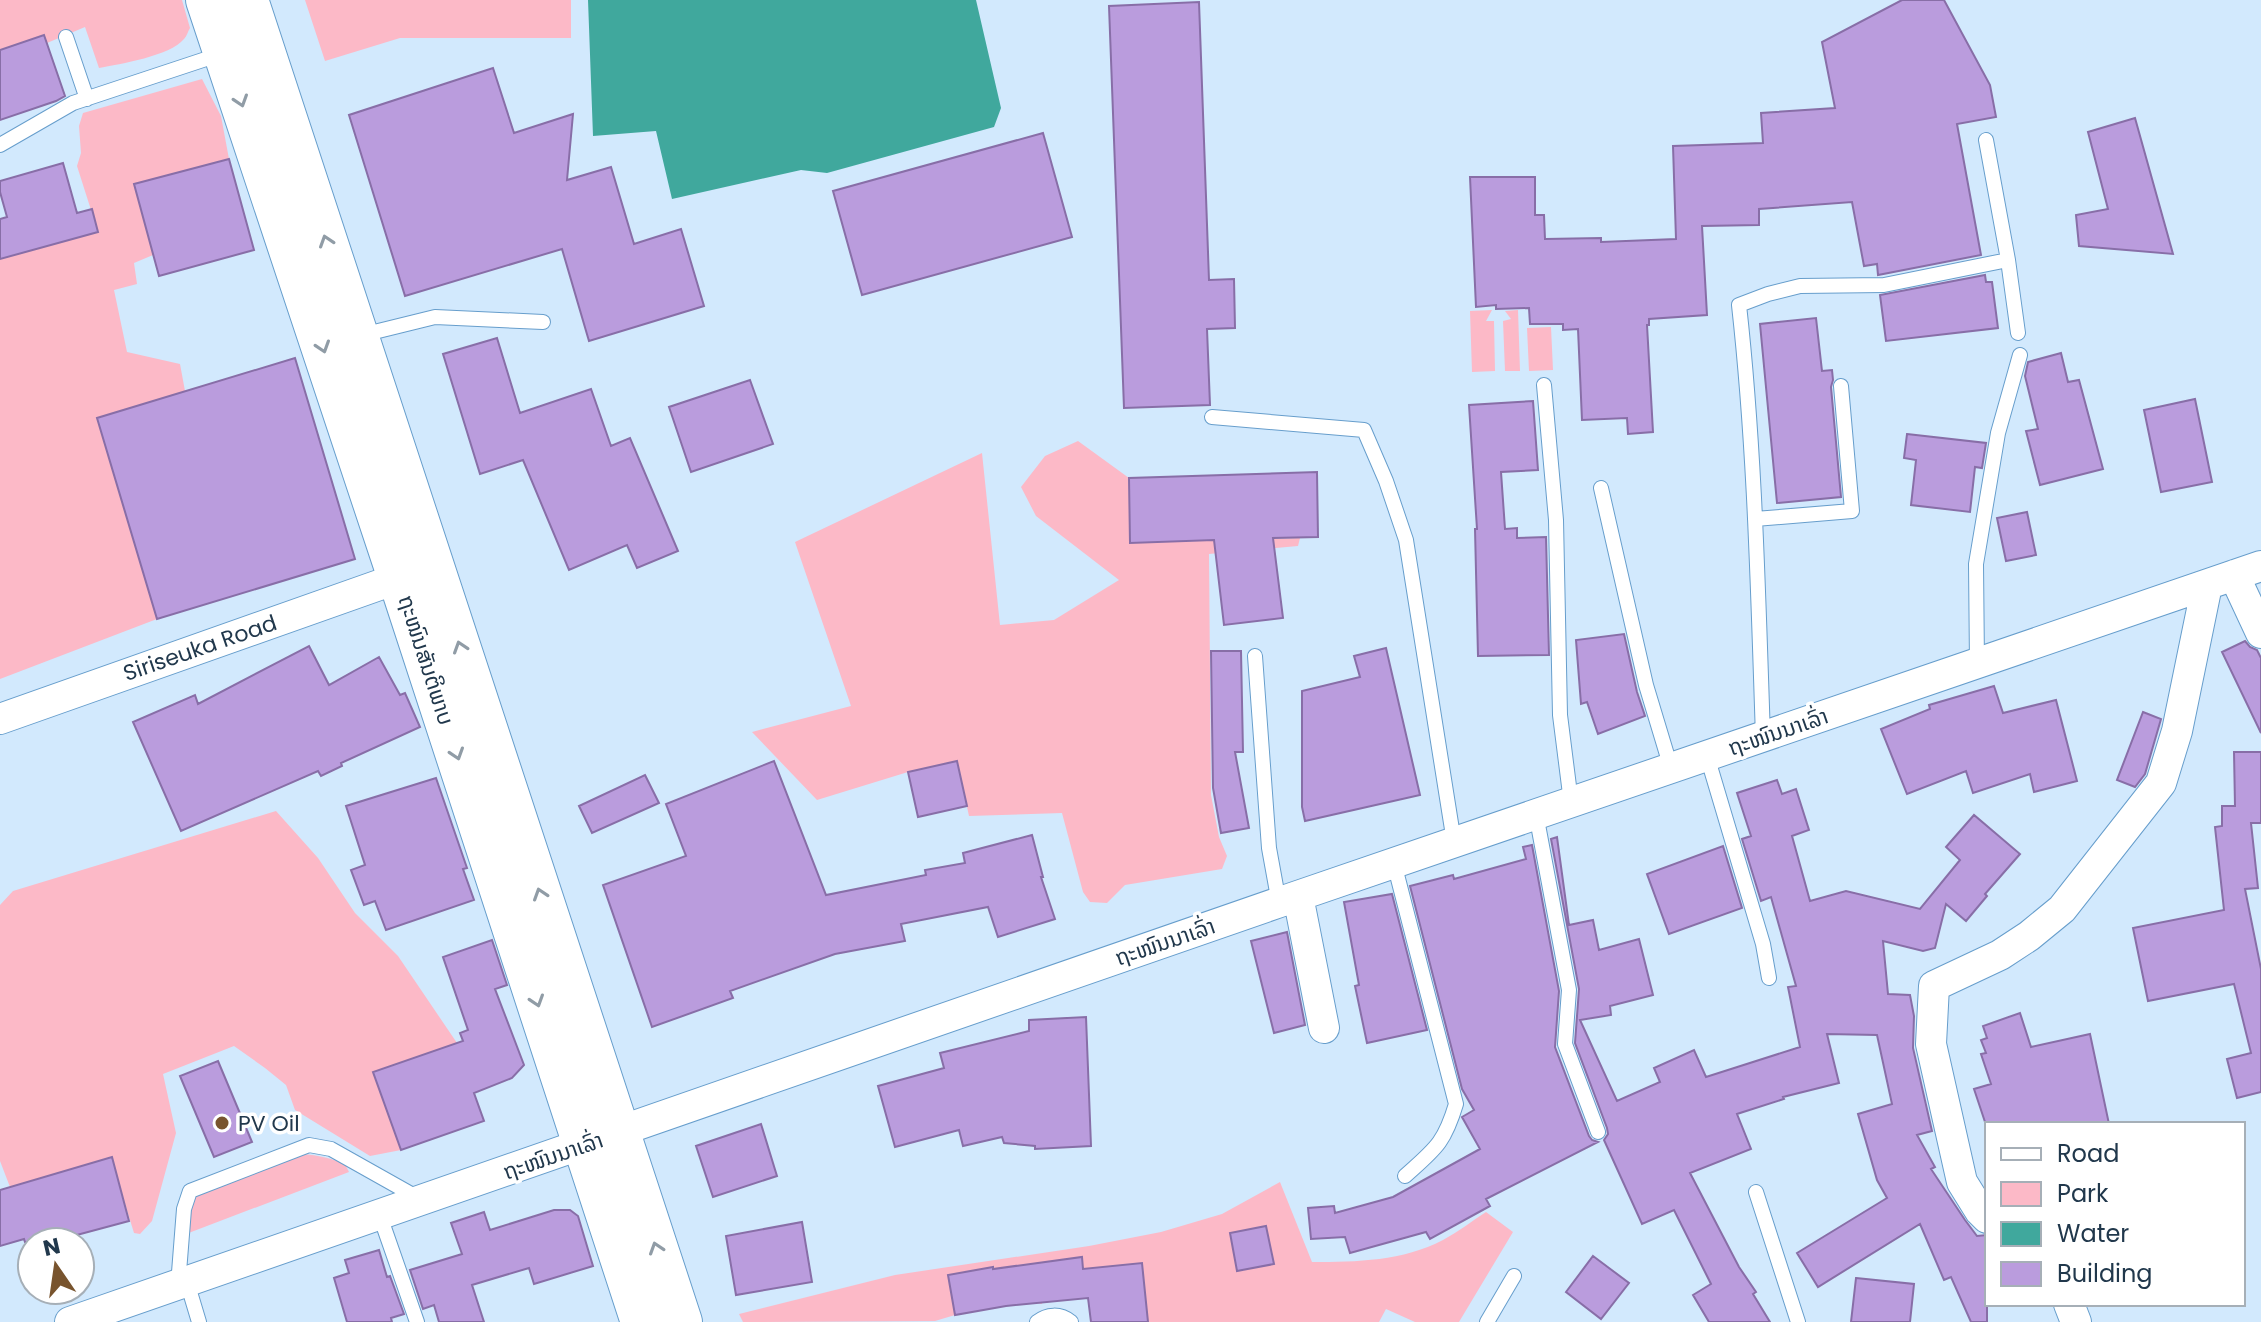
<svg xmlns="http://www.w3.org/2000/svg" width="2261" height="1322" font-family="Poppins,'Noto Sans Lao',sans-serif">
<style>
.green{fill:#fcb9c7;fill-rule:evenodd}
.water{fill:#40a89d}
.building{fill:#ba9cdd;stroke:#886ea7;stroke-width:2}
.lines{fill:none;stroke-linecap:round;stroke-linejoin:round}
.lane-casing{stroke:#679ecc;stroke-width:16}
.street-casing{stroke:#679ecc;stroke-width:32}
.secondary-casing{stroke:#679ecc;stroke-width:44}
.lane{stroke:#fff;stroke-width:14}
.street{stroke:#fff;stroke-width:30}
.secondary{stroke:#fff;stroke-width:42}
.oneway{stroke:#909ca6}
.poi-dot{fill:#78542e;stroke:#fff;stroke-width:3}
.labels{text-anchor:middle;dominant-baseline:central;stroke-width:7;stroke-linejoin:round;paint-order:stroke}
.street-label{font-size:22px;fill:#21384c;stroke:#fff}
.poi-label{font-size:22px;fill:#21384c;stroke:#fff;text-anchor:start}
</style>
<rect width="100%" height="100%" fill="#d2e9fd"/>
<path class="green" d="M0,0h182l8,28c-2,3 -3,8 -6,11 -14,17 -64,25 -85,29l-14,-41 -38,16 -4,-8 -43,15z
M305,0h266v38h-171l-75,23z
M202,79l19,37 8,43 -95,25 19,71 -19,8 3,21 -23,6 13,62 53,12 5,27 -88,27 60,201 -157,60v-428l3,7 95,-26 -21,-66 4,-13 -2,-27 4,-13z
M1492,310l-6,11h8l1,50 -23,1 -2,-61z
M1518,310l2,61h-15l-2,-50 8,-2 -6,-8z
M1551,327l2,43 -24,1 -2,-43z
M1078,441l51,37 2,65 169,-5 -2,8 -89,8 2,241 8,42 8,19 -5,13 -97,16 -18,18 -17,-1 -7,-10 -21,-79 -93,3 -12,-55 -49,11 -91,28 -65,-68 99,-26 -56,-164 187,-89 18,172 54,-5 65,-40 -83,-64 -15,-29 24,-31z
M276,811l42,47 37,55 43,43 59,87 -83,29 27,78 -31,6 -75,-46 -9,-25 -21,-17 -31,-22 -71,28 13,59 -24,88 -12,13 -6,-1 -23,-75 -101,29 -10,-26v-256l13,-14z
M294,1154c19,0 34,3 51,10l4,8 -163,62v-22l11,-20z
M1280,1182l32,80c45,0 91,-1 131,-22 15,-8 29,-19 43,-28l27,20 -54,90h-44l-29,-13 -7,13h-231l-6,-59 -56,6 1,29 -5,-40 -46,5 6,41 -5,-1 -35,-28 4,32h-6l-7,-40 -45,8 7,40 -20,6 -192,1 -4,-8 156,-39 194,-29 72,-14 61,-18zM1266,1226l7,38 -35,7 -8,-38z"/>
<path class="water" d="M588,0h388l25,108 -7,19 -167,46 -26,-3 -129,29 -16,-68 -63,5z"/>
<path class="building" d="M1902,0h42l46,85 6,32 -39,7 24,131 -103,20 -1,-11 -13,2 -12,-64 -93,7v16l-57,1 5,89 -58,4v6h-2l6,107 -25,2 -1,-16 -45,2 -4,-91 -15,1v-6h-33l-1,-16 -33,1v-4l-20,2 -6,-130h65v38h9l1,24 56,-1v4l75,-3 -3,-93 90,-3 -2,-30 74,-5 -13,-66z
M1199,2l10,278 25,-1 1,49 -28,1 3,76 -86,3 -15,-402z
M44,35l21,61 -9,5 -56,19v-70z
M493,68l21,65 59,-19 -6,66 44,-13 23,77 47,-15 23,77 -115,35 -27,-92 -157,47 -56,-181z
M2135,118l38,136 -94,-8 -3,-31 32,-6 -20,-77z
M1043,133l29,104 -210,58 -29,-104z
M229,159l25,91 -95,26 -25,-92z
M63,163l14,50 15,-4 6,23 -98,27v-40l7,-2 -7,-25v-11z
M1985,275l1,7h6l6,46 -112,13 -6,-46z
M1816,318l6,53 10,-1 1,10 -2,7 10,110 -64,6 -17,-179z
M497,338l23,75 71,-24 20,57 19,-8 48,113 -41,17 -10,-23 -58,25 -46,-110 -43,14 -37,-120z
M2061,353l7,29 11,-2 24,89 -63,16 -14,-54 12,-2 -13,-53 3,-14z
M295,358l60,201 -198,60 -60,-201z
M750,380l23,64 -82,28 -22,-65z
M2195,399l17,83 -51,10 -17,-82z
M1533,401l5,69 -37,2 4,57 12,-1v10l29,-1 3,118 -71,1 -3,-127h2l-8,-124z
M1907,434l79,9 -4,25 -7,-1 -5,45 -59,-7 5,-45 -12,-2z
M1317,472l1,65 -45,1 10,80 -59,7 -10,-85 -84,3 -1,-65z
M2027,512l9,43 -30,6 -9,-43z
M1624,634l13,58 8,24 -47,18 -11,-32 -6,2 -5,-64z
M2245,641l5,6 7,3 4,8v75l-39,-81z
M309,646l20,39 50,-28 21,38 5,-2 15,34 -79,36 1,3 -21,10 -3,-5 -137,60 -48,-109 62,-27 3,9z
M1386,648l34,147 -115,26 -3,-14v-116l58,-14 -6,-21z
M1211,651h30l2,101h-8l14,76 -28,5 -8,-45z
M1994,686l9,27 53,-13 21,81 -43,11 -4,-18 -57,19 -7,-22 -59,23 -26,-65 49,-20 -1,-4z
M2143,712l18,7 -16,55 -10,13 -18,-7z
M2234,752h27v71h-10l7,65 -13,1 16,80v123l-24,6 -10,-39 24,-6 -17,-69 -86,17 -15,-73 91,-18 -9,-83 7,-1v-20h13z
M774,761l52,134 100,-20 -1,-5 40,-7 -2,-10 69,-18 11,42h-2l14,42 -57,18 -10,-30 -87,17 4,17 -70,13 -105,37 3,7 -81,29 -49,-142 83,-29 -20,-52z
M957,761l10,45 -49,11 -10,-45z
M645,775l14,28 -67,30 -13,-27z
M436,778l31,90 -4,1 11,31 -88,30 -11,-29 -11,4 -13,-35 14,-5 -19,-59z
M1777,780l5,14 14,-5 13,41 -17,6 18,65 36,-10 74,18 40,-49 -14,-13 28,-32 46,39 -35,40 2,2 -21,25 -20,-17 -11,44 -12,3 -40,-10 5,53 22,1 4,21 -1,32 19,83 -15,4 18,32 -4,2 34,51 12,16 10,-1v87h-16l-20,-45 -7,3 -24,-56 -102,63 -21,-34 90,-55 -10,-18 -19,-66 34,-10 -15,-69 -50,-1 12,49 -56,14 1,2 -47,15 14,35 -61,24 49,94 17,25 -3,2 17,28h-61l-16,-27 18,-11 -37,-74 -32,14 -38,-84 4,-6 -1,-6 -32,-85 4,-54 -28,-150 6,-2 12,88 24,-5 6,30 40,-11 14,56 -43,11 1,9 -31,5 37,81 43,-19 -6,-14 40,-18 12,27 94,-30 -12,-60 8,-1 -25,-89 -10,4 -19,-62 9,-3 -14,-43z
M1532,845l27,146 -4,56 34,89 3,4 6,2 -112,57 4,7 -60,33 -4,-7 -76,21 -5,-16 -34,2 -3,-31 26,-2 1,7 58,-16 87,-48 -18,-32 12,-7 -12,-21 -52,-203 43,-11 1,4 72,-20 -3,-12z
M1723,846l19,62 -73,26 -22,-60z
M1392,894l35,136 -60,13 -12,-57 4,-1 -15,-83z
M1287,932l18,93 -31,8 -23,-92z
M492,940l15,45 -12,4 29,76 -12,13 -38,15 10,28 -83,29 -28,-78 90,-31 -3,-8 8,-3 -25,-73z
M2020,1013l11,34 59,-13 19,90h-122v4l-13,-39 17,-5 -10,-30 5,-1 -5,-13 6,-2 -4,-12z
M1086,1017l5,129 -56,3v-3l-31,-3 -2,-6 -39,9 -4,-16 -64,17 -17,-61 66,-18 -4,-15 89,-22v-11z
M218,1061l34,81 -38,15 -34,-81z
M761,1124l16,52 -64,21 -17,-51z
M112,1157l17,64 -56,15 1,6h-49l-1,-3 -24,7v-56z
M554,1210h16l8,6 15,50 -59,18 -5,-16 -57,17 12,37h-45l-5,-17 -11,4 -13,-39 52,-16 -11,-31 33,-11 6,18z
M802,1222l10,60 -76,13 -10,-59z
M1266,1226l8,38 -37,7 -7,-38z
M379,1250l8,27 3,-1 14,38 -13,4 1,4h-45l-13,-44 15,-5 -4,-13z
M1593,1256l36,27 -28,36 -35,-27z
M1082,1257l1,12 59,-6 6,59h-57l-3,-24 -82,8 -51,9 -7,-40 45,-8v2z
M1856,1278l58,6 -4,38h-59z"/>
<g class="lines">
<g class="lane-casing">
<path id="lane" d="M66,37l21,62
M1986,140l22,120 10,73
M0,145l73,-42 148,-49
M362,335l73,-18 108,5
M1544,385l12,135 4,195 11,87
M1212,417l152,13 22,51 20,59 48,302
M1601,488l45,197 25,83
M1755,519l97,-8 -11,-125
M1255,656l14,192 10,55
M1977,664l-1,-100 22,-131 22,-78
M1763,737c-5,-145 -8,-288 -24,-432l29,-11 32,-8 84,-1 124,-25
M1707,756l56,188 6,34
M1536,814l33,176 -4,54 33,88
M1394,863l62,241c-12,40 -21,45 -51,72
M1756,1192l42,130
M380,1216l37,106
M187,1282l12,40
M178,1285l6,-76 6,-18 119,-46 22,4 89,50
M1037,1322c10,-8 23,-9 34,0
M1487,1322l27,-46"/>
</g>
<g class="street-casing">
<path id="street" d="M2234,575l27,58
M0,719l399,-141
M1298,896l26,132
M1987,1218l-7,-7 -18,-29 -31,-138 3,-58 66,-31 29,-19 33,-27 99,-126 16,-52 30,-146
M2069,1304l7,18
M70,1322c404,-137 806,-282 1210,-420 327,-112 654,-224 981,-336"/>
</g>
<g class="secondary-casing">
<path id="secondary" d="M207,0l192,578 243,744
M247,0l434,1322"/>
</g>
<use href="#lane" class="lane"/>
<use href="#street" class="street"/>
<use href="#secondary" class="secondary"/>
</g>
<defs><path id="oneway-chevron" d="M-2-3.5L2.5 0L-2 3.5" fill="none" stroke-width="1.6" stroke-linecap="round" stroke-linejoin="round" transform="scale(2)"/></defs>
<g class="oneway">
<use href="#oneway-chevron" transform="translate(241 101) rotate(72)"/>
<use href="#oneway-chevron" transform="translate(326 241) rotate(-108)"/>
<use href="#oneway-chevron" transform="translate(323 347) rotate(72)"/>
<use href="#oneway-chevron" transform="translate(460 647) rotate(-108)"/>
<use href="#oneway-chevron" transform="translate(457 754) rotate(72)"/>
<use href="#oneway-chevron" transform="translate(540 894) rotate(-108)"/>
<use href="#oneway-chevron" transform="translate(537 1001) rotate(72)"/>
<use href="#oneway-chevron" transform="translate(656 1248) rotate(-108)"/>
</g>
<circle class="poi-dot" cx="222" cy="1123" r="8"/>
<g class="labels">
<g class="street-label">
<text transform="translate(200 648) rotate(-19)">Siriseuka Road</text>
<text transform="translate(426 660) rotate(72)">ຖະໜົນສັນຕິພາບ</text>
<text transform="translate(1778 732) rotate(-19)">ຖະໜົນນາເລົ່າ</text>
<text transform="translate(1165 942) rotate(-19)">ຖະໜົນນາເລົ່າ</text>
<text transform="translate(553 1156) rotate(-19)">ຖະໜົນນາເລົ່າ</text>
</g>
<g class="poi-label">
<text x="238" y="1123">PV Oil</text>
</g>
</g>
<rect x="1985" y="1122" width="260" height="184" fill="#ffffff" stroke="#a6afb7" stroke-width="2"/>
<rect x="2001" y="1148" width="40" height="12" fill="#ffffff" stroke="#a6afb7" stroke-width="2"/>
<text x="2057" y="1162" font-size="24" fill="#21384c">Road</text>
<rect x="2001" y="1182" width="40" height="24" fill="#fcb9c7" stroke="#a6afb7" stroke-width="2"/>
<text x="2057" y="1202" font-size="24" fill="#21384c">Park</text>
<rect x="2001" y="1222" width="40" height="24" fill="#40a89d" stroke="#a6afb7" stroke-width="2"/>
<text x="2057" y="1242" font-size="24" fill="#21384c">Water</text>
<rect x="2001" y="1262" width="40" height="24" fill="#ba9cdd" stroke="#a6afb7" stroke-width="2"/>
<text x="2057" y="1282" font-size="24" fill="#21384c">Building</text>
<g transform="translate(56 1266) rotate(347)"><circle r="38" fill="#ffffff" stroke="#a6afb7" stroke-width="2"/>
<path d="M0-6L14 30L0 20L-14 30Z" fill="#78542e"/>
<text y="-12" font-size="22" font-weight="bold" text-anchor="middle" fill="#21384c">N</text>
</g>
</svg>
